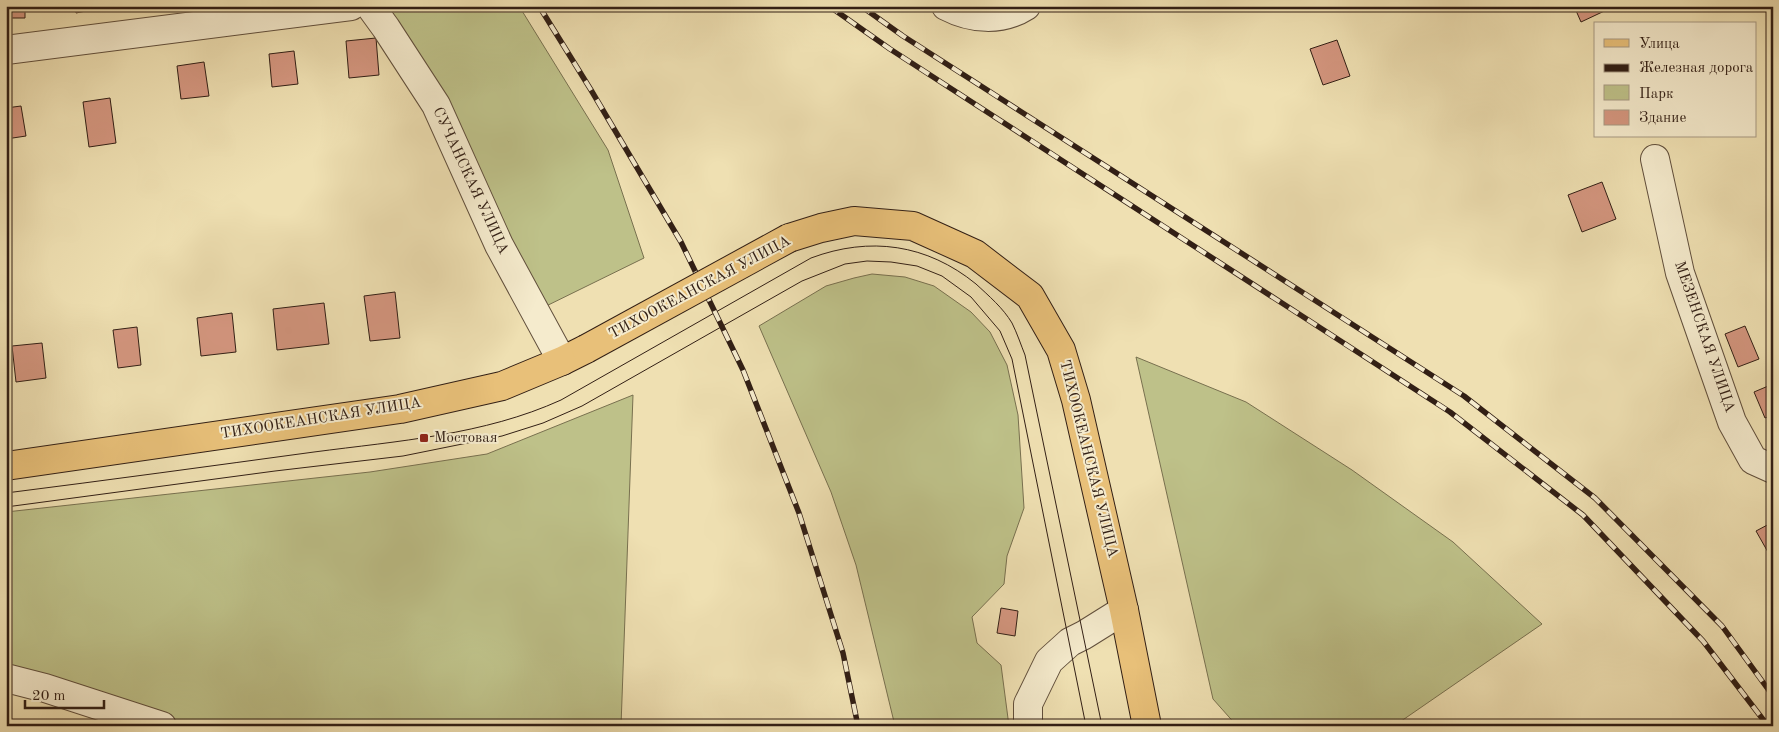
<svg xmlns="http://www.w3.org/2000/svg" width="1779" height="732" font-family="'Old Standard TT',serif">
<style>
.green{fill:#bec189;stroke:#78704f}
.building{fill:#d4967f;stroke:#321f15}
.lines{fill:none;stroke-linecap:round;stroke-linejoin:round}
.minor-casing{stroke:#614f3c;stroke-width:30}
.major-casing{stroke:#321f15;stroke-width:30}
.minor{stroke:#f5ebcd;stroke-width:28}
.major{stroke:#e8c079;stroke-width:28}
.tram{stroke:#321f15;stroke-width:1}
.rail-casing{stroke:#321f15;stroke-width:5.5}
.rail{stroke:#f5ebcd;stroke-width:4;stroke-dasharray:11;stroke-linecap:butt}
.major-bridge-casing{stroke:#321f15;stroke-width:30;stroke-linecap:butt}
.major-bridge{stroke:#e8c079;stroke-width:28}
.poi-dot{fill:#8f2418;stroke:#f5ebcd;stroke-width:2}
.labels{text-anchor:middle;dominant-baseline:central;stroke-width:4;stroke-linejoin:round;paint-order:stroke}
.street-label{font-size:15px;fill:#321f15;stroke:#f5ebcd}
.poi-label{font-size:15px;fill:#321f15;stroke:#f5ebcd;text-anchor:start}
</style>
<rect width="100%" height="100%" fill="#efe0b2"/>
<filter id="stains"><feTurbulence type="fractalNoise" baseFrequency=".004" numOctaves="4"/><feColorMatrix values="0 0 0 0 .2 0 0 0 0 .09 0 0 0 0 .02 0 0 0 .5 -.17"/></filter>
<radialGradient id="worn" r=".72"><stop offset=".6" stop-color="#630" stop-opacity="0"/><stop offset="1" stop-color="#630" stop-opacity=".3"/></radialGradient>
<path class="green" d="M389,6h130l89,144 36,108 -110,54z
M872,274l33,3 29,9 37,26 19,20 17,33 11,50 6,93 -17,48 -3,28 -32,33 5,26 24,22 8,61h-114l-39,-161 -25,-73 -72,-166 67,-40 28,-8z
M1136,357l110,45 106,68 101,72 89,82 -148,102h-157l-24,-27z
M633,395l-12,331h-444l-171,-56v-158l364,-40 117,-18z"/>
<path class="building" d="M6,6h19v12h-19z
M75,6h36l-35,7z
M1574,6h41l-34,16z
M376,38l3,37 -30,3 -3,-37z
M1337,40l13,36 -27,9 -13,-36z
M294,51l4,33 -26,3 -3,-33z
M204,62l5,34 -28,3 -4,-33z
M110,98l6,45 -27,4 -6,-45z
M21,106l5,30 -20,3v-31z
M1602,182l14,37 -34,13 -14,-37z
M395,292l5,46 -30,3 -6,-45z
M324,303l5,41 -52,6 -4,-41z
M232,313l4,39 -35,4 -4,-38z
M1745,326l14,33 -21,8 -13,-33z
M137,327l4,38 -23,3 -5,-38z
M42,343l4,35 -30,4 -4,-36z
M1773,384v31l-8,3 -11,-26z
M1773,522v39l-17,-30z
M1001,608l17,3 -3,25 -18,-3z"/>
<g class="lines">
<g class="minor-casing">
<path id="minor" d="M370,6l16,22 50,77 63,140 63,116
M946,6c25,13 55,16 80,0
M6,50l345,-44
M1655,159l25,114 52,149 21,38 20,9
M6,678l39,10 117,38
M1028,726v-22l21,-43 21,-19 14,-7 40,-25"/>
</g>
<g class="major-casing">
<path id="major" d="M789,238l32,-10 33,-7 59,5 62,28 55,42 31,54 15,50 48,210 23,116
M6,466l394,-57 102,-23 60,-25 24,-12"/>
</g>
<use href="#minor" class="minor"/>
<use href="#major" class="major"/>
<path class="tram" d="M6,493c103,-13 205,-27 308,-41 84,-11 170,-17 247,-52l250,-142c59,-22 116,-14 165,26 13,12 27,24 36,39 5,10 9,22 13,32l77,371
M6,507l269,-36 128,-15 99,-20 41,-13 39,-17 220,-125 43,-17 22,-3 24,1 26,4 25,10 29,21 29,34 12,28 74,367"/>
<g class="rail-casing">
<path id="rail" d="M539,6l52,84 90,152 62,128 56,143 44,140 15,73
M829,6l61,43 560,363 133,103 120,126 65,85
M861,6l42,30 561,360 131,102 127,128 51,70"/>
</g>
<use href="#rail" class="rail"/>
<g class="major-bridge-casing">
<path id="major-bridge" d="M586,349l203,-111"/>
</g>
<use href="#major-bridge" class="major-bridge"/>
</g>
<rect class="poi-dot" x="419" y="433" width="10" height="10" rx="2.5"/>
<g class="labels">
<g class="street-label">
<text transform="translate(470 181) rotate(65)">СУЧАНСКАЯ УЛИЦА</text>
<text transform="translate(700 288) rotate(-28)">ТИХООКЕАНСКАЯ УЛИЦА</text>
<text transform="translate(1704 337) rotate(71)">МЕЗЕНСКАЯ УЛИЦА</text>
<text transform="translate(321 419) rotate(-9)">ТИХООКЕАНСКАЯ УЛИЦА</text>
<text transform="translate(1088 459) rotate(76)">ТИХООКЕАНСКАЯ УЛИЦА</text>
</g>
<g class="poi-label">
<text x="434" y="438">Мостовая</text>
</g>
</g>
<rect width="1779" height="732" fill="none" stroke="#efe0b2" stroke-width="25"/>
<rect x="8" y="8" width="1764" height="717" fill="none" stroke="#321f15" stroke-width="2.5"/>
<rect x="12" y="12" width="1754" height="707" fill="none" stroke="#321f15"/>
<rect x="1594" y="22" width="162" height="115" fill="#f5ebcd" stroke="#a79983"/>
<rect x="1604" y="39" width="25" height="8" fill="#e8c079" stroke="#a79983"/>
<text x="1639" y="48" font-size="15" fill="#321f15">Улица</text>
<rect x="1604" y="64" width="25" height="8" fill="#321f15" stroke="#a79983"/>
<text x="1639" y="72" font-size="15" fill="#321f15">Железная дорога</text>
<rect x="1604" y="85" width="25" height="15" fill="#bec189" stroke="#a79983"/>
<text x="1639" y="98" font-size="15" fill="#321f15">Парк</text>
<rect x="1604" y="110" width="25" height="15" fill="#d4967f" stroke="#a79983"/>
<text x="1639" y="122" font-size="15" fill="#321f15">Здание</text>
<path d="M25 700v8h79v-8" fill="none" stroke="#321f15" stroke-width="2.5"/>
<text x="32" y="700" font-size="15" fill="#321f15" stroke="#f5ebcd" stroke-width="4" paint-order="stroke">20 m</text>
<rect width="100%" height="100%" filter="url(#stains)"/>
<rect width="100%" height="100%" fill="url(#worn)"/>
</svg>
